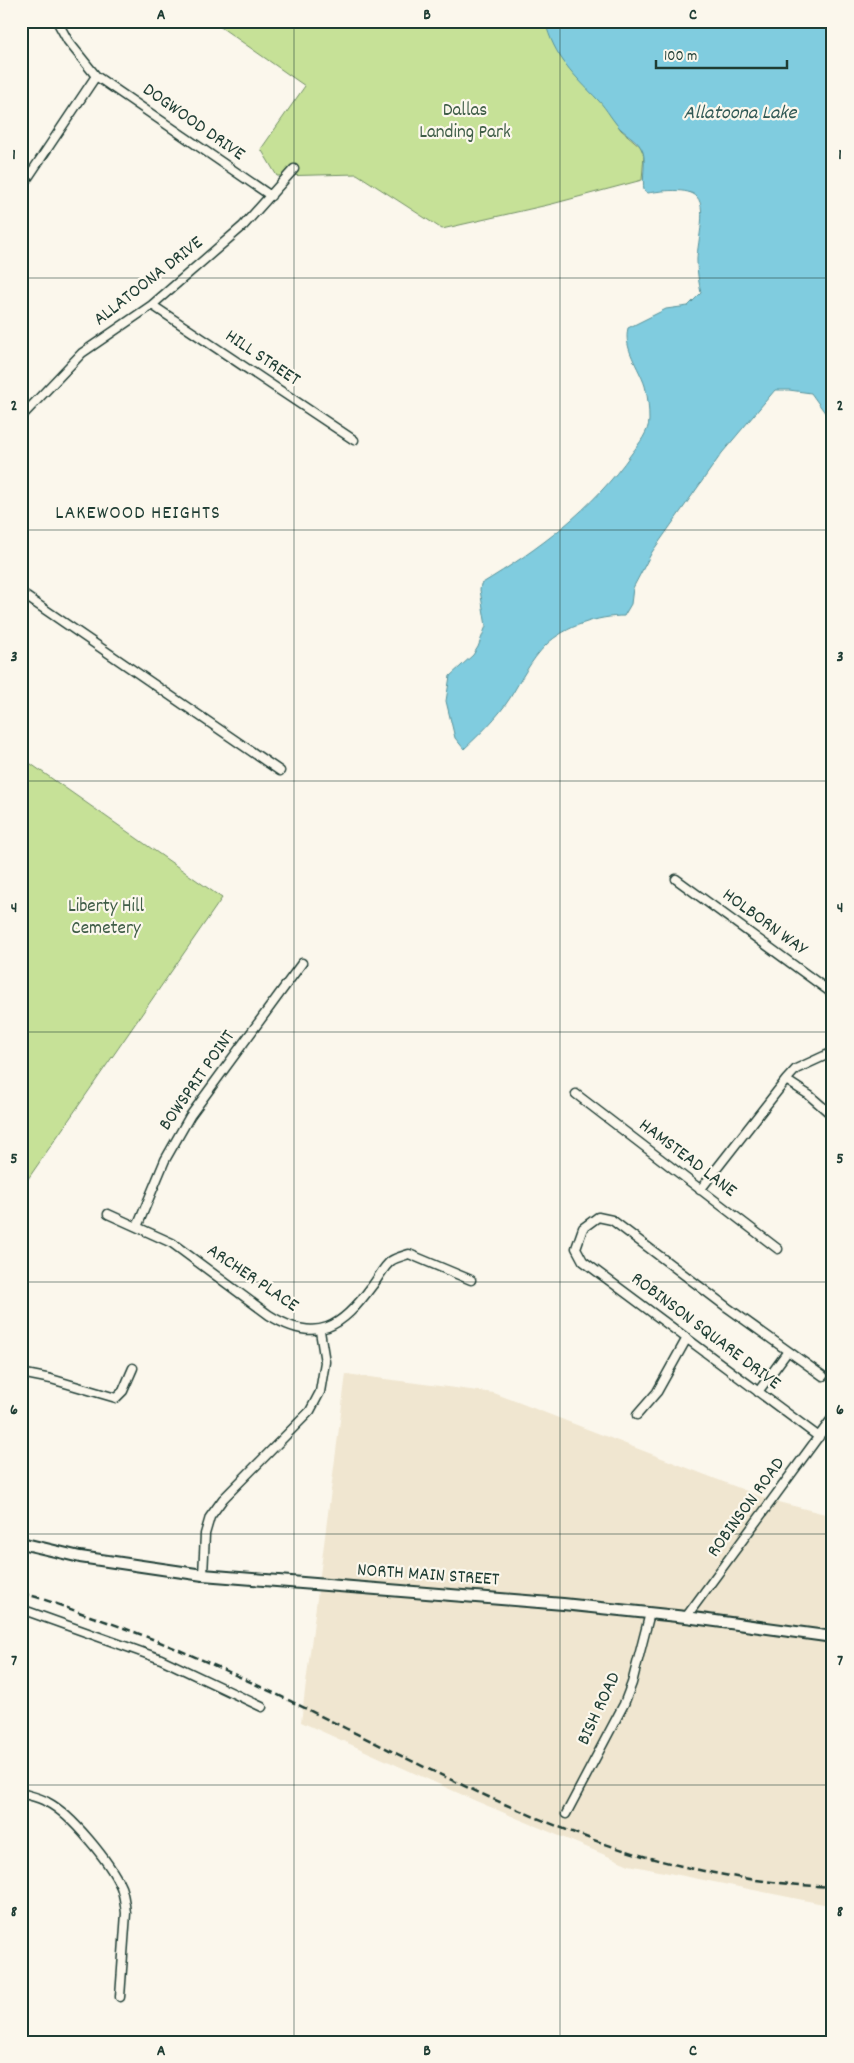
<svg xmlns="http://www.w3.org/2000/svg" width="854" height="2063" font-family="Dekko,sans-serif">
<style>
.built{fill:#f0e6d0}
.green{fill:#c6e197;stroke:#728f66}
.water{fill:#80ccdf;stroke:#59939b}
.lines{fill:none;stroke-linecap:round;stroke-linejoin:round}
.minor-casing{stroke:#1f3d34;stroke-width:11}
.secondary-casing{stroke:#1f3d34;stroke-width:14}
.minor{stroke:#fbf7ec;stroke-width:8}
.secondary{stroke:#fbf7ec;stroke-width:10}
.rail{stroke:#1f3d34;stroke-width:2.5;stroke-dasharray:8 4;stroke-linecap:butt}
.grid{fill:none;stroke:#1f3d34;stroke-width:1;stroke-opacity:0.55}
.labels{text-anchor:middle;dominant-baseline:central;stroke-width:4.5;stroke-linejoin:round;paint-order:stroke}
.park-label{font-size:19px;fill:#405e48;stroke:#fbf7ec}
.street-label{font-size:19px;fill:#1f3d34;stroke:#fbf7ec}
.water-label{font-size:20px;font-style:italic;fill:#325a56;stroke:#fbf7ec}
.neighbourhood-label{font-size:20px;letter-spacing:1px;fill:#1f3d34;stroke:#fbf7ec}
.neatline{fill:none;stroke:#1f3d34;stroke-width:2}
.grid-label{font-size:16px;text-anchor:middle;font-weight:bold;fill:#1f3d34}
</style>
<rect width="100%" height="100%" fill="#fbf7ec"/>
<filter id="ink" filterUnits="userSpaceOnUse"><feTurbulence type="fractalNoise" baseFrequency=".02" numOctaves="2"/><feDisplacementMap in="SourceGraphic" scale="10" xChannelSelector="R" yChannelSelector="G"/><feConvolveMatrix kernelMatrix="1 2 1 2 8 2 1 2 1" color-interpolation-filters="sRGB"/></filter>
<g filter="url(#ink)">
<path class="built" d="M346,1374l148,19 276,107 63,16v390l-204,-41 -153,-64 -175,-79z"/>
<path class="green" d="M212,21h359l39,94 11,15 19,16 4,9 -2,25 -90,24 -110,25 -85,-55 -80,2 -16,-27 44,-63z
M21,757l201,141 -201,291z"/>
<path class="water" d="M545,21h288v403l-22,-31 -22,-3h-14l-53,63 -70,99 -19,36 -2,16 -7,12c-25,0 -59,10 -78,29 -15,15 -25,35 -36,53 -12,19 -30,36 -46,51l-9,-11 -9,-37 4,-25 23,-21 5,-8 8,-21 -6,-36 1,-6c58,-35 112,-75 151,-131 7,-9 17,-22 17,-33 0,-12 -1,-23 -4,-34 -6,-19 -22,-37 -17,-58l38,-19 22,-3 13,-13c-2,-10 -4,-20 -4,-31 -1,-15 11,-53 0,-65 -8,-10 -38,-6 -49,-4l-4,-3c-2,-11 2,-29 -1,-38 -4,-11 -13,-15 -21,-22 -9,-8 -15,-21 -24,-30 -24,-25 -44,-43 -53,-79z"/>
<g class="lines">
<g class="minor-casing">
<path id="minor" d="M57,21l11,20 28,35 175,120
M21,188l75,-112
M152,305l202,135
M21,417l61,-64 70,-48 91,-79 51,-57
M21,593l259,178
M676,879l153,112 4,4
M786,1080l23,15 24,21
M576,1094l202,155
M700,1190l86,-110 10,-11 37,-17
M108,1214l64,29 97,72c48,30 73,12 103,-29 6,-7 11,-19 19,-25 4,-3 12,-5 18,-7l62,26
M137,1227l28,-67 25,-44 112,-153
M21,1373l30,6 65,19 7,-7 10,-23
M758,1392l30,-41
M637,1415l20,-23 30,-54
M819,1437l-236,-176 -7,-13 7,-20 15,-11 14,3 116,88 95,68
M203,1575l2,-41 5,-17 13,-18 87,-88 10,-19 5,-30 -5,-31
M21,1609l140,50 101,48
M686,1617l147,-200
M21,1793c9,3 18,4 26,9 24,12 63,60 74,85 3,8 4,17 5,26l-6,84
M566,1814l58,-110 8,-21 18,-70"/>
</g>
<g class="secondary-casing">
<path id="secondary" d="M21,1543l59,14 123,18 360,29 123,13 147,20"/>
</g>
<use href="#minor" class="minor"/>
<use href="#secondary" class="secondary"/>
<path class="rail" d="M21,1593c26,6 50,17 75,25 160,55 304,146 461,208 88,36 181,57 276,61"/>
</g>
</g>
<path class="grid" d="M294,21v2021M560,21v2021M21,278h812M21,530h812M21,781h812M21,1032h812M21,1282h812M21,1534h812M21,1785h812"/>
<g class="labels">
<g class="park-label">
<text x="465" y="111">Dallas<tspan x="465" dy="22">Landing Park</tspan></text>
<text x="106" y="907">Liberty Hill<tspan x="106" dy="22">Cemetery</tspan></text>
</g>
<g class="street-label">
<text transform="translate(193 123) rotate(35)">DOGWOOD DRIVE</text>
<text transform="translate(149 282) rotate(-38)">ALLATOONA DRIVE</text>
<text transform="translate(262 359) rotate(34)">HILL STREET</text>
<text transform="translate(764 923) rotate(36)">HOLBORN WAY</text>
<text transform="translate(198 1081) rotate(-55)">BOWSPRIT POINT</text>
<text transform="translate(687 1159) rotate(37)">HAMSTEAD LANE</text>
<text transform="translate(252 1279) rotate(34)">ARCHER PLACE</text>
<text transform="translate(705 1332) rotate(37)">ROBINSON SQUARE DRIVE</text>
<text transform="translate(747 1508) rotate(-54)">ROBINSON ROAD</text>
<text transform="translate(428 1576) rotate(4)">NORTH MAIN STREET</text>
<text transform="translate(600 1709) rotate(-65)">BISH ROAD</text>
</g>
<g class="water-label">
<text x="740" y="114">Allatoona Lake</text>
</g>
<g class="neighbourhood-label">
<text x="138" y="514">LAKEWOOD HEIGHTS</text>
</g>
</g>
<rect width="854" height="2063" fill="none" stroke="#fbf7ec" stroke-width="55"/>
<path d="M656 60v8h131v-8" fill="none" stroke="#1f3d34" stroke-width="2.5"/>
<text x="664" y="60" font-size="15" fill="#1f3d34" stroke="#fbf7ec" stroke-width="4" paint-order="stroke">100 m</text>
<rect x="28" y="28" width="798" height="2008" class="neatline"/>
<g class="grid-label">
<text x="161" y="19">A</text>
<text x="427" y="19">B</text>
<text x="693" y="19">C</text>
<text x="14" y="159">1</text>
<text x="840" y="159">1</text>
<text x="14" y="410">2</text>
<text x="840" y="410">2</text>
<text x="14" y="661">3</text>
<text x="840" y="661">3</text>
<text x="14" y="912">4</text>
<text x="840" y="912">4</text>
<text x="14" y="1163">5</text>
<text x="840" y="1163">5</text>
<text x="14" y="1414">6</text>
<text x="840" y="1414">6</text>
<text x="14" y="1665">7</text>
<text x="840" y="1665">7</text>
<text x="14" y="1916">8</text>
<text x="840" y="1916">8</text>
<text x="161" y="2055">A</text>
<text x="427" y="2055">B</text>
<text x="693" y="2055">C</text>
</g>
</svg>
